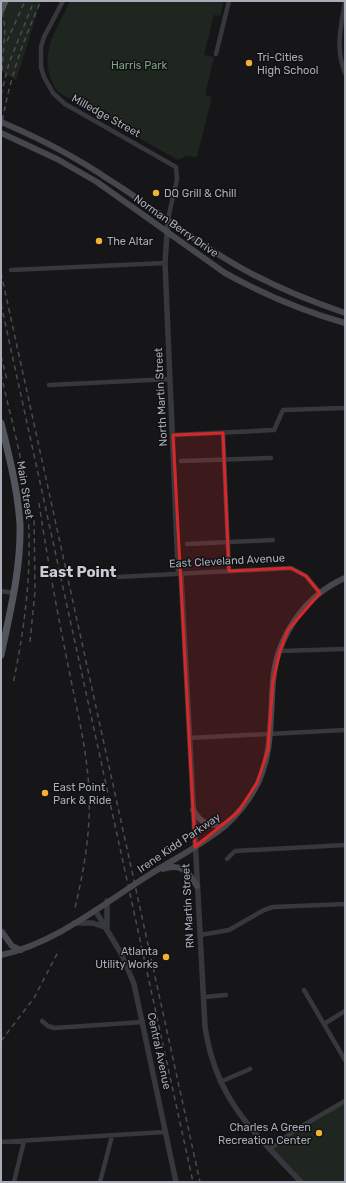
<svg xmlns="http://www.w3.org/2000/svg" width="346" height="1183" font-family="Rubik,sans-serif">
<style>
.green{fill:#1e261f}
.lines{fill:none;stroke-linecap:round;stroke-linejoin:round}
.minor{stroke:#37383d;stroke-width:4.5}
.tertiary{stroke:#37383d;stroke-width:5.5}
.secondary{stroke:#45474d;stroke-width:6}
.primary{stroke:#53555c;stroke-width:7}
.rail{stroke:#4a4c52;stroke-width:1.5;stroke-dasharray:5 4;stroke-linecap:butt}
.marked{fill:#d62828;fill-opacity:0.2;stroke:#d62828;stroke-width:3;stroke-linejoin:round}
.poi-dot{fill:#f2b134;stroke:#111113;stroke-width:1.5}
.labels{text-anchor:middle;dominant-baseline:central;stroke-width:3;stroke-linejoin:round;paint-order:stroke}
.poi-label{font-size:11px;fill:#a8adb8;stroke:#111113;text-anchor:start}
.park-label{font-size:11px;fill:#7fa381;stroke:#111113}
.street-label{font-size:11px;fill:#a8adb8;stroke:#111113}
.district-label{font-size:15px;font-weight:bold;fill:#c9ccd4;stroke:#111113}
</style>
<rect width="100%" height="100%" fill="#161618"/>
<path class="green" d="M1,1h40l-25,79 -15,-9z
M70,1h154l-4,15 -6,-1 -10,40 10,2 -9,38 7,2 -15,60 -11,-1 -8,4 -120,-68c-23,-34 -3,-59 12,-91z
M345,1098v84h-47l-31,-33 53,-32z"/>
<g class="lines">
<path class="minor" d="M63,1l-19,36 -3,10v20l3,10 9,16 12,11 111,63 1,12 -9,40
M345,1c-4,26 -10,47 0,72
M216,54l13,-53
M11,270l154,-7
M49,385l121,-6
M223,433l6,138
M173,435l101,-5 9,-20 62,-2
M181,461l90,-3
M187,544l86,-4
M118,577l173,-9 15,8 14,17
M1,591l13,2
M280,651l65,-2
M189,738l156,-8
M227,859l8,-8 110,-6
M200,935l29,-5 35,-20 9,-3 72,-3
M304,990l41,70
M204,997l22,-2
M42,1021l6,5 6,2 89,-6
M324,1024l21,-13
M220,1082l30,-13
M1,1142l164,-10
M270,1149l25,-19 50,-29
M14,1182l10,-41
M100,1182l12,-46"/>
<path class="tertiary" d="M168,219l-3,44 13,306 3,5 24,453c11,73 48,104 96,155
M95,910l27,45 12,29 42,198
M74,923h19l14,5
M107,926v-25"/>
<path class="secondary" d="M1,122c38,16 73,34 107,57 39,24 74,53 113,77 39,25 80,42 124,57
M1,133l56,26 40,23 128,91c38,21 78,38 120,50
M193,810c9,15 15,14 32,16
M163,869c18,-6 25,2 34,17
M2,932l10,14 9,4
M1,955c53,-11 102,-51 148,-80 25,-16 53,-30 76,-49 13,-12 25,-27 33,-43 15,-32 12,-67 15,-101 3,-44 31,-86 72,-104"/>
<path class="primary" d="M1,10l4,-9
M1,423c8,33 17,67 19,102 1,44 -10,87 -19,130"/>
<path class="rail" d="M1,3l4,26 -3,42
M7,41l18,-40
M1,95l8,-32 25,-62
M1,129c7,-45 21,-87 40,-128
M1,273l199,909
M1,304l192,878
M1,356l6,24
M1,374c10,46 24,91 27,138 4,59 -3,115 -15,172
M39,503c8,54 18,108 29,162 8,42 19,83 21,126 2,39 -5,79 -14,117
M30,642l5,-51 -1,-76
M1,1041l33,-43 25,-48"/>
</g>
<path class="marked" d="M223,433l6,138 62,-3 15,8 14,17 -32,37 -8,21 -7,30 -5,69 -11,33 -19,29 -43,35 -22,-412z"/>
<g class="poi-dot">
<circle cx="249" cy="63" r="4"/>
<circle cx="156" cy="193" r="4"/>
<circle cx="99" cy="241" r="4"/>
<circle cx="45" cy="793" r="4"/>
<circle cx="166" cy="957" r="4"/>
<circle cx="319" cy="1133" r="4"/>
</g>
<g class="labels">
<g class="poi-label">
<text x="257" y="57">Tri-Cities<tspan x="257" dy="13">High School</tspan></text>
<text x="164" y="193">DQ Grill &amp; Chill</text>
<text x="107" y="241">The Altar</text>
<text x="53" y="787">East Point<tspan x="53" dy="13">Park &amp; Ride</tspan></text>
<text x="158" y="951" text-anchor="end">Atlanta<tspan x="158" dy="13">Utility Works</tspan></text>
<text x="311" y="1127" text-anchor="end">Charles A Green<tspan x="311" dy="13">Recreation Center</tspan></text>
</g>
<g class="park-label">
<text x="139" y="65">Harris Park</text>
</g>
<g class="street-label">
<text transform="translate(106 116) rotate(29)">Milledge Street</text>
<text transform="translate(176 226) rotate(35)">Norman Berry Drive</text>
<text transform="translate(161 397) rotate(-93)">North Martin Street</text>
<text transform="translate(25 490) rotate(81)">Main Street</text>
<text transform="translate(227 561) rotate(-3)">East Cleveland Avenue</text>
<text transform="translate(179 843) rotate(-34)">Irene Kidd Parkway</text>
<text transform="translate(188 906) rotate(-93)">RN Martin Street</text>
<text transform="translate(159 1051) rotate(78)">Central Avenue</text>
</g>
<g class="district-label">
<text x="78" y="572">East Point</text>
</g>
</g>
<rect width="346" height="1183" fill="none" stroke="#a8adb8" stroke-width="4"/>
</svg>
